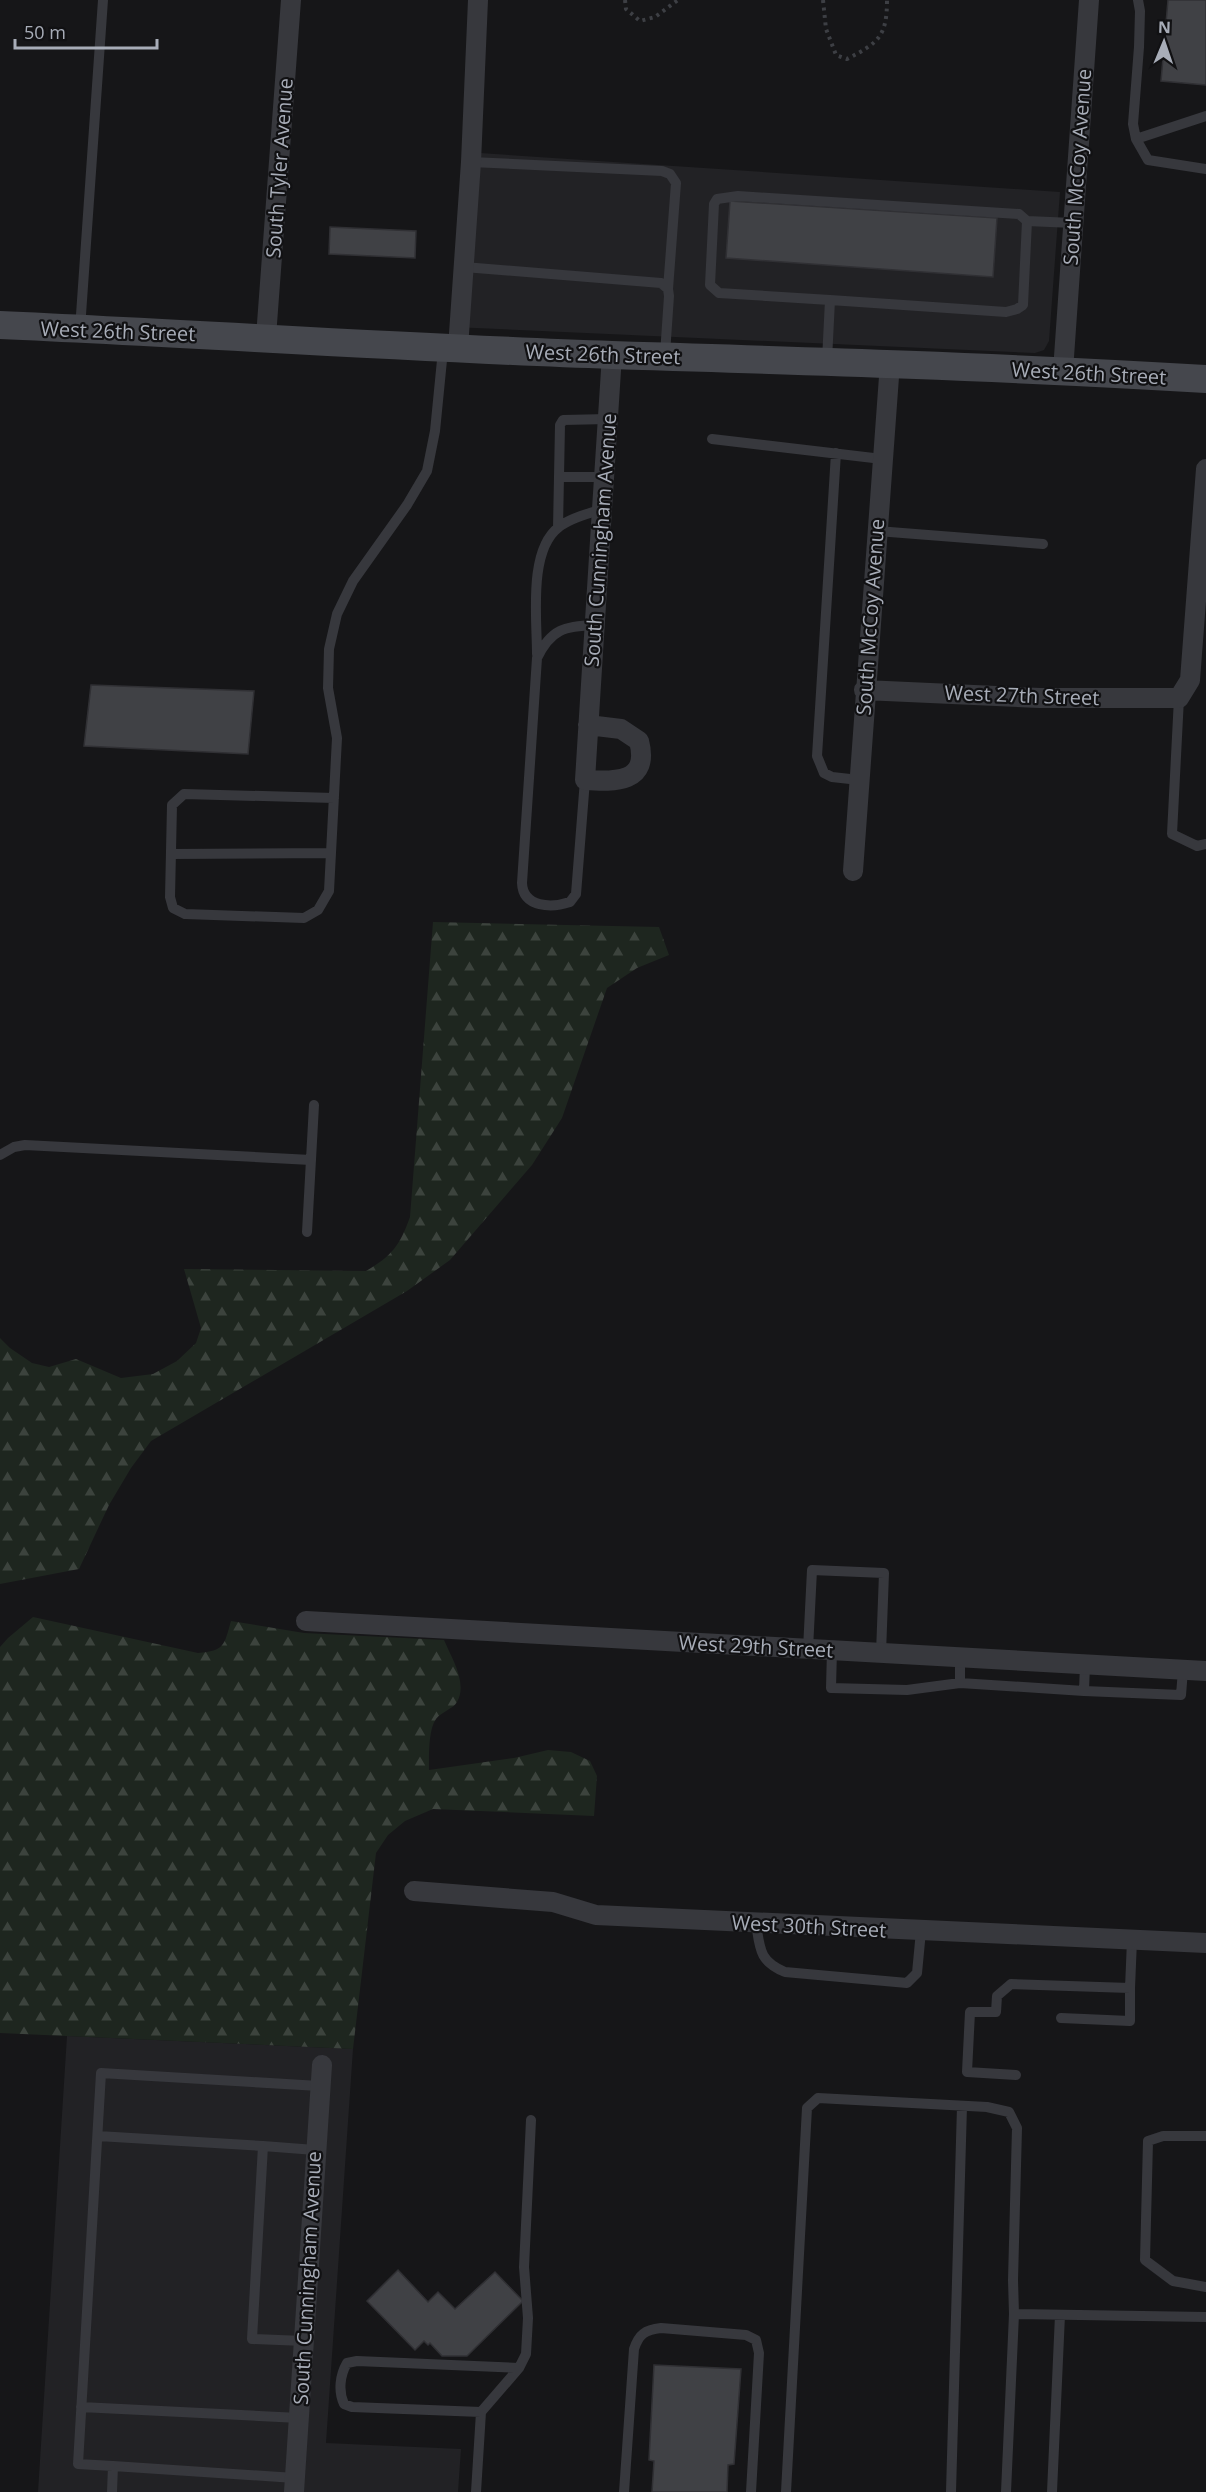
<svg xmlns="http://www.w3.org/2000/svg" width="1206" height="2492" font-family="'Open Sans',sans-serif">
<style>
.built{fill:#222225}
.forest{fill:url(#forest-firs)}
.building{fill:#404145;stroke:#303034;stroke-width:1.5}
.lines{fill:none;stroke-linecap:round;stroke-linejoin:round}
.path{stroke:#3d3f44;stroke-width:4;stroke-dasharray:3 4.5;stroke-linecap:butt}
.lane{stroke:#37383d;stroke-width:10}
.street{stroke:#37383d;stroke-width:20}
.secondary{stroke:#45474d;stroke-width:28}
.labels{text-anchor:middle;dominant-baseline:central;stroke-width:4.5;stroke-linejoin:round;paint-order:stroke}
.street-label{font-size:20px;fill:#a8adb8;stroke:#111113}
</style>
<defs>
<pattern id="forest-firs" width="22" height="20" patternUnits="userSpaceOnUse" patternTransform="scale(1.5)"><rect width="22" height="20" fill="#1e261f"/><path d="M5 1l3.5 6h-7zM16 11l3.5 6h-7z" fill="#3c433d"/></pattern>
</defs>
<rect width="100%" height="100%" fill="#161618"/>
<path class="built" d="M465,152l595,40 -11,149 -5,9 -9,3 -582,-26z
M67,2036l286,13 -27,394 135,6 -3,43h-420z"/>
<path class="forest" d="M433,922l226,5 10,28 -32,13 -30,20 -45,130 -30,47 -82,95 -43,31 -256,150 -20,27 -22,37 -30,64 -79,15v-246l10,10 22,15 17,4 27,-8 45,19 32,-4 24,-13 19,-18 5,-15 -17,-59 182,2c26,-15 34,-26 44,-54z
M33,1617l165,36c27,-2 26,-8 33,-32l73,12 140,7c7,17 24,43 13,62 -4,7 -16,10 -21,17 -8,11 -7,39 -7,51l85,-12 34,-8 23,2 19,9 7,15 -3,40 -161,-7 -28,12 -17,14 -12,18 -23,196 -353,-16v-386l8,-9z"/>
<path class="building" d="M1168,0h38v85l-45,-4z
M730,201l267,17 -4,59 -267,-19z
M330,227l86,4 -1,27 -86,-4z
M91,685l163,6 -6,63 -164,-8z
M398,2270l30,32 10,-10 17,17 40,-37 28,29 -56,55h-25l-12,-13 -2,2 -4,-4 -9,9 -48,-49z
M654,2365l87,4 -7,95 -6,1 -1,27h-75l2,-31 -5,-1z"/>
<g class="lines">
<path class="path" d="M625,0l1,9 14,12 15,-4 23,-17
M823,0l3,29 10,26 11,4c31,-16 40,-22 40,-59"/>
<path class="lane" d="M1138,0l2,11 -1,36 -6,77 3,15 12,21 58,9
M1136,139l70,-23
M471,162l191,9 8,3 6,9 -8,106
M464,267l197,16 7,6 1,7 -4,58
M830,300l-111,-7 -9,-8 4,-81 3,-5 21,-3 281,18 8,7
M80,329l23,-329
M827,360l3,-60 176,12 11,-3 6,-4 4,-84 46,2
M712,439l170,20
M836,453l-19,303 7,17 8,4 27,3
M559,477h45
M558,528l2,-103 3,-5 45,-1
M877,531l166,13
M537,654c0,-35 -9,-104 22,-127 11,-9 29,-13 43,-18
M1179,698l-7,136 25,12 9,-2
M585,780l-9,114 -6,8c-18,6 -47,6 -48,-19l15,-225c14,-29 28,-32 58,-33
M334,798l-150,-4 -12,11 -2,92 3,11 12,6 119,4 14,-8 11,-19 8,-153 -9,-50 1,-39 8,-35 16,-33 54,-76 20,-34 8,-40 8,-81
M171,854l160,-1
M0,1155l14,-8 11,-2 286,15
M307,1232l7,-127
M808,1649l4,-79 72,3 -3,80
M832,1650l-1,38 76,2 53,-7v-26
M960,1683l124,8 1,-27
M1084,1691l97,4 2,-25
M756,1923c4,26 3,38 29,49l122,11 10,-10 4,-42
M1061,2018l69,3v-33
M1016,2075l-49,-3 3,-60h26l1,-16 14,-12 119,4 2,-48
M98,2136l165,10
M1206,2136h-43l-15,5 -3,119 28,21 33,6
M304,2341l-52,-2 11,-193 52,4
M81,2407l218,11
M481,2412l-129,-5 -8,-3c-6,-13 -4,-29 3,-41l10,-2 162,7
M113,2466l182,12
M112,2492l1,-26 -35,-2 23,-391 218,13
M476,2492l5,-80 38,-44 7,-14 2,-36 -4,-51 7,-147
M624,2492l10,-143c5,-15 11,-19 27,-21l85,7 10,5 3,13 -8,139
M786,2492l21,-384 11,-10 169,9 22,5 8,16 -4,152 1,34 192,3
M951,2492l11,-386
M1006,2492l8,-178
M1052,2492l8,-177"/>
<path class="street" d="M266,337l25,-337
M458,348l13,-186 7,-162
M1063,371l26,-371
M864,690l176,8h139l11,-18 16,-211
M588,725l33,4 18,12c11,42 -24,41 -54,39l17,-271 10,-154
M853,871l37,-508
M306,1621l900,50
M414,1891l139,11 43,13 610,28
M294,2492l28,-427"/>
<path class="secondary" d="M0,325c204,9 408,23 612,30 198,6 396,12 594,24"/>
</g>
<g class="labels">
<g class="street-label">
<text transform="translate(1077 167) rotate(-86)">South McCoy Avenue</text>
<text transform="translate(279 168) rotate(-86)">South Tyler Avenue</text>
<text transform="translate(118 331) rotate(2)">West 26th Street</text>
<text transform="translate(603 354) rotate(2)">West 26th Street</text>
<text transform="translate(1089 373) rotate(3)">West 26th Street</text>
<text transform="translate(600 540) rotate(-86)">South Cunningham Avenue</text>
<text transform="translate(870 617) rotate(-86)">South McCoy Avenue</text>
<text transform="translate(1022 695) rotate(2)">West 27th Street</text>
<text transform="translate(756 1646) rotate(3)">West 29th Street</text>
<text transform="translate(809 1926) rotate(3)">West 30th Street</text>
<text transform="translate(307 2278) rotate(-87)">South Cunningham Avenue</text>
</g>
</g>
<g transform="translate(1164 42) rotate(2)" stroke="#111113" stroke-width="4.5" paint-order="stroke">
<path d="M0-4.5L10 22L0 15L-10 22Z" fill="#a8adb8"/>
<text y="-9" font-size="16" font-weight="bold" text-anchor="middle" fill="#a8adb8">N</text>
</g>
<path d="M15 39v9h142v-9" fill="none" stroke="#a8adb8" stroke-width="3"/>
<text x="24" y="39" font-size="18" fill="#a8adb8" stroke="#111113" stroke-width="4.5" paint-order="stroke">50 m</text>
</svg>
